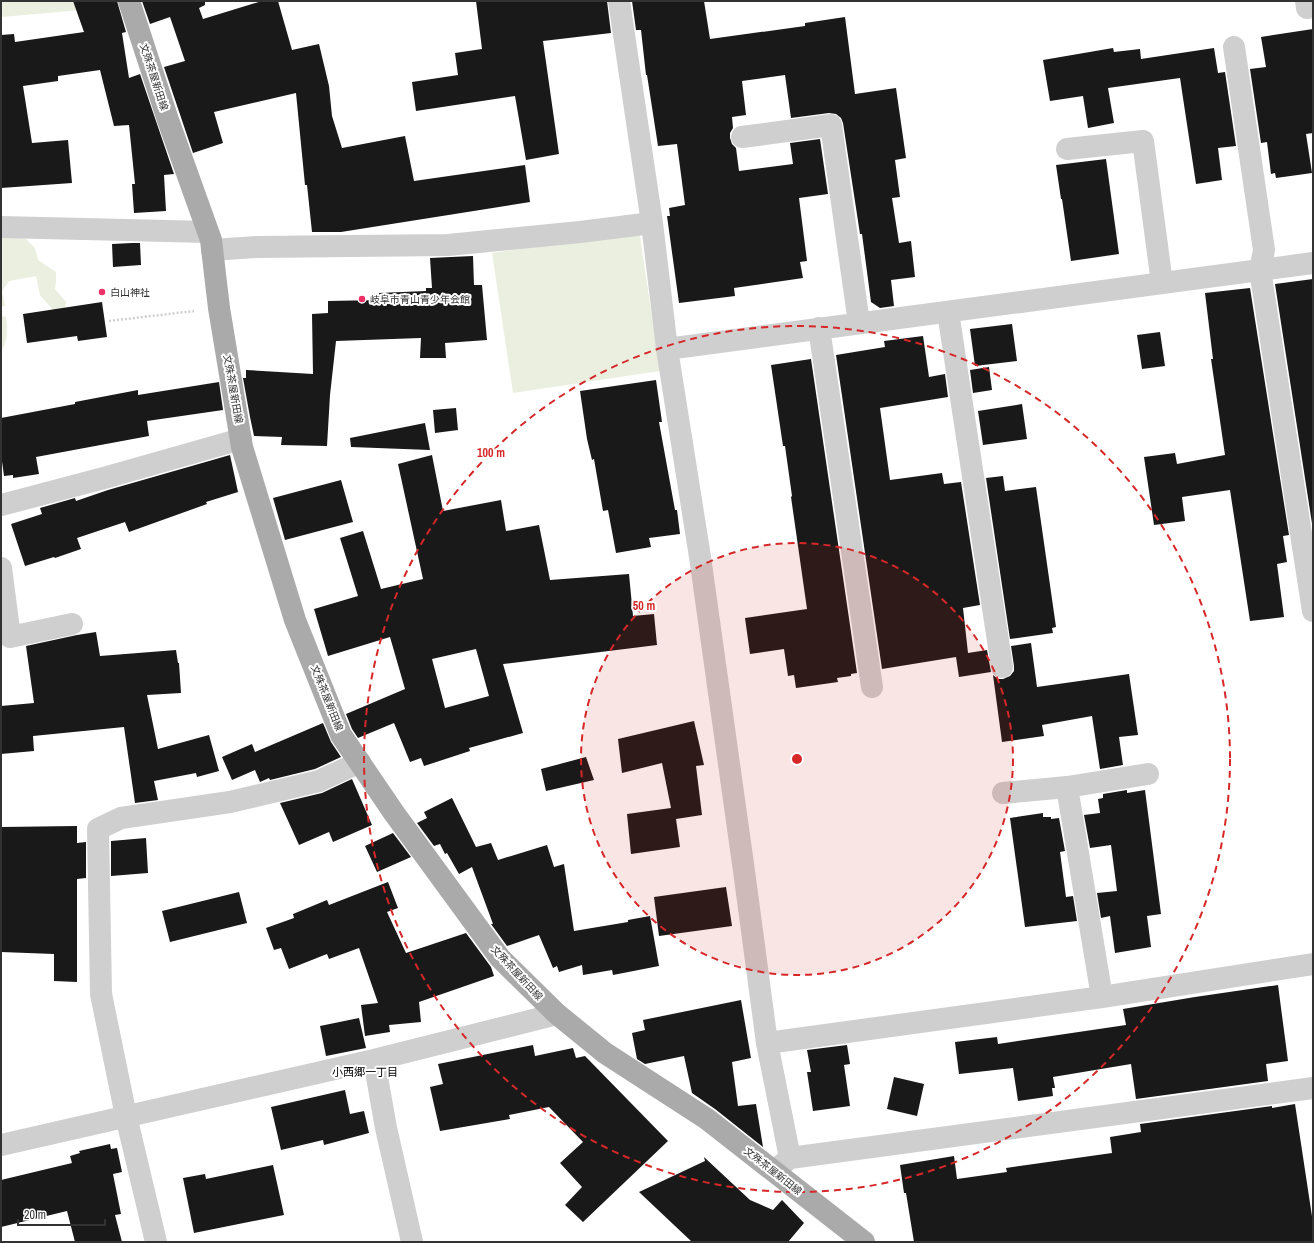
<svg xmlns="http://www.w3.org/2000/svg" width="1314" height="1243" font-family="'Archivo Narrow','Noto Sans JP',sans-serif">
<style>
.green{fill:#ebefe0}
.building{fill:#191919;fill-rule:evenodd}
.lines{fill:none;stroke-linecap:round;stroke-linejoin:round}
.path{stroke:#cfcfcf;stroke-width:2.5;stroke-dasharray:2 2;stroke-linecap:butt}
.minor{stroke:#cfcfcf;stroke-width:22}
.major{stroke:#aaa;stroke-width:22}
.ring{fill:none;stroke:#d62828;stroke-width:2;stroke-dasharray:7 5}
.poi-dot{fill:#ed3068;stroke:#fff;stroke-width:1.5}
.labels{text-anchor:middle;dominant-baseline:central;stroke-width:4;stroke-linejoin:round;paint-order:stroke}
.street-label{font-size:10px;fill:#323232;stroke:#fff}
.poi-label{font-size:10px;fill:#323232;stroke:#fff;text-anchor:start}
.neighbourhood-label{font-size:11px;fill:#000;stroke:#fff}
.centre{fill:#d62828;stroke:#fff;stroke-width:2}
.ring-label{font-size:12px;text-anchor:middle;font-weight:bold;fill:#d62828;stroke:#fff;stroke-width:4;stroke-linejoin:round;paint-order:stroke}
</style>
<rect width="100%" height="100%" fill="#fff"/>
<path class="green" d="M1,1h89l3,8 -92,8z
M639,230l21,141 -147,22 -21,-140z
M1,236l25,3 9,9 3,12 18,12v10l-1,7 11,13 -2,12 -11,-4 -13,-15 -4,-19 -27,5 -7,10 3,15h-4z
M1,316l5,1c2,15 2,22 -5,35z"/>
<path class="building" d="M73,1h44l9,31 -4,1 7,45 11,-4 34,100 -10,1 2,36 -32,2 -2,-29h3l-6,-59 -15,1 -14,-56 -42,6v5l-35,5 9,57 36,-3 4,43 -71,5v-153l13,-1 1,8 69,-10z
M142,1h63v4l-6,3 4,11 59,-18h16l14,49 27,-6 10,42 3,30 10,32 63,-12 9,45 111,-16 5,37 -189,30h-29l-5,-47h-2l-9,-92 -82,19 9,31 -30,10 -29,-86 21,-6 -15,-44 -20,7z
M476,1h131l4,32 -68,8 16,113 -33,6 -11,-64 -99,15 -4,-29 46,-7 -3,-22 27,-4z
M632,1h72l6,38 95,-13v-3l40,-6 10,77 41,-6 10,70 -11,2 5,37 -8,1 7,45 12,-2 4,36 -24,3 3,26 -14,2 -9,-6 -9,-68h-2l-17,-111 -2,-5 -5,-4 -7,-1 -38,5 -6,-43 -43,6 4,34 -14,2 1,11 -3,5v5l2,6 4,4 3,23 54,-7 -3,-21 30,-4 8,55 -29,4 8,63 -7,1 3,16 -69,10 1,8 -56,7 -12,-87h3l-1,-8 16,-3 -8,-61 -19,2 -11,-71h-1l-5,-45h-5z
M1313,29v104l-7,1 6,39 -36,5 -1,-5 -4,1 -4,-32 -6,1 -11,-74 16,-2 -5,-30z
M1113,48l1,4 26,-3 1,10 73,-11 4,25 7,-1 11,74 -18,2 4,32 -26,4 -16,-106 -72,10 6,35 -26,5 -5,-32 -33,5 -7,-41z
M1106,159l13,95 -48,7 -9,-62h-1l-5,-34z
M132,243h8l1,22 -28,2 -1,-23z
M473,256l1,29h8l5,55 -42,3 1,15h-26l1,-20 -85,3 -6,54 -3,51 -46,-1 1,-8 -28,-1 -4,-19 -7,-39h3v-8l67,4 -1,-60 16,-1v-12l51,-1v-7l47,-2v-3h6l-2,-30z
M1313,279v251l-38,-246z
M1250,288l39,247 -6,1 4,26 -10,2 7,53 -34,4 -20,-131 -48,7 3,24 -31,4 -10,-68 31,-4 2,11 48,-9 -14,-96h2l-8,-66z
M102,302l5,35 -29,4 -1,-5 -50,7 -4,-29z
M1012,324l5,37 -42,5 -5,-37z
M1160,332l5,34 -23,3 -5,-34z
M923,336l6,41 16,-3 3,23 -68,11 10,72 52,-7 2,11 17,-2 19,123 -17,3 5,45 19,-3 4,22 -32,5 -3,-20 -74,12 -46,-314 49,-8 -1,-6z
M811,359l46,314 -6,1v2l-14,2 1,4 -42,6 -2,-13 -6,1 -4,-27 -34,5 -5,-36 62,-9 -16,-112 1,-1 -7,-50h-2l-12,-81z
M989,367l3,23 -19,3 -3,-23z
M656,380l6,42h-3l16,88h2l3,24 -31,4 2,9 -35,6 -8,-43 -5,1 -9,-52 -2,1 -5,-21 -7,-48z
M219,382l4,28 -76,11 2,15 -113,21 3,17 -26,4v-3l-9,1 -3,-22v-36l74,-14v-2l63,-12v5z
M1022,404l5,35 -44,6 -5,-34z
M456,408l2,22 -23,3 -2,-23z
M425,423l5,27 -79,-3 -1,-9z
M230,455l8,37 -32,10 1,2 -78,28 -4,-10 -48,16 4,11 -26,9 -1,-1 -29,9 -14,-42 31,-10 -2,-6 35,-10 1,3 32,-11z
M432,455l11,56 58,-11 5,31 33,-6 11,55 79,-6 4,42 21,-2 3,31 -154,19 20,69 -54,15 1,3 -46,15 -3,-8 -11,4 -16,-39 -36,15 -6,-9 -6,-15 59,-25 -15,-52 -62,19 -14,-47 44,-13 -18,-58 23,-7 18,58 42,-10 -25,-115zM476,649l13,47 -44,12 -13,-49z
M1003,476l2,15 31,-4 20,140 -4,1 1,5 -43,6 -24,-161z
M341,480l12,42 -68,18 -12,-42z
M96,632l4,24 76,-6 2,13h1l2,30 -34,2 11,54 51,-14 10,36 -22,6 -1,-4 -42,8 4,19 -23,3 -11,-76 -91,9 1,15 -33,3v-48l33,-3 -8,-57 51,-11z
M1031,643l6,44 92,-13 9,61 -19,2 4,28 -23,4 -8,-53 -50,9 2,11 -42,6 -9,-67 5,4h5l7,-3 4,-5v-5l-3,-20z
M694,721l10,44 -8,1 6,49 -26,4 4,28 -49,7 -4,-40 44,-6 -9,-45 -40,10 -4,-34z
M323,723l8,19 10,15 -26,12 -45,11 -1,-2 -9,4 -5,-12 -23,10 -10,-23 30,-13 3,8z
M586,757l8,23 -48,11 -5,-22z
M352,779l20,46 -39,17 -4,-10 -30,13 -19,-42 42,-10z
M1127,790v3l18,-3 16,124 -14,2 4,31 -36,6 -5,-37 -9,2 -4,-25 20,-2 -6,-46 -21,3 -6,-33 16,-2 -2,-14 5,-1v-4z
M452,798l24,49 15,-4 7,17 49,-15 7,22 10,-3 10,67 54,-9v-2l22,-4 9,50 -46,9 -1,-5 -29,5 -1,-10 -23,7 -2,-6 -4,2 -14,-33 -32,11 -16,-22h2l-21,-57 -13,7 -12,-21 -2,1 -5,-10 -6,2 -17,-23 10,-5 -3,-6z
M1043,813v4h8v2l8,-1 6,33 -5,1 6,45 7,-1 4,25 -52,6 -15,-109z
M77,826v17l9,-1v36l-9,1v103l-23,-1v-27l-53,-2v-125z
M393,833l18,24 -34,15 -12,-26z
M146,838l2,35 -37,3v-35z
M388,882l10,26 -11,4 19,41 60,-20 25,34 3,9 -75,26 2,20 -32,3 1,7 -25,4 -4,-31 17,-2 -19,-55 -30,11 -2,-5 -38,15 -8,-21 -7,2 -8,-22 28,-10 -1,-4 34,-14 2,5z
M726,887l6,39 -73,10 -5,-39z
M239,892l8,31 -77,19 -8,-31z
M1278,985l10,76 -22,3 2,17 -132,18 -5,-35 -78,13 2,11h-3l1,8 -35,5 -5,-33 -54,6 -4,-32 42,-5 1,7 128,-19 -3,-16 72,-12z
M741,1000l10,58 -19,4 6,44 18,-2 7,43 -48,-38 -23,-16 -8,-37 -39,8 -8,-5 -5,-26 13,-3 -2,-10z
M359,1018l7,30 -40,8 -6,-30z
M533,1045l2,11 38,-8 3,10 9,-2 83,85 -85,81 -18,-17 17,-18 -22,-24 23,-21 -34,-35 -40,8 1,4 -70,12 -10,-44 13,-3 -5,-20z
M847,1045l3,19 -6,1 6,41 -37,5 -6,-39h4l-4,-22z
M894,1077l30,7 -7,32 -30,-7z
M345,1090l5,24 14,-3 5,22 -45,12 -1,-5 -42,10 -10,-43z
M1295,1104l18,119v19h-399l-8,-49h-2l-4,-28 54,-9 3,23 50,-7 -1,-4 106,-15 -2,-16 31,-5 -1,-8 132,-18v2z
M110,1144l1,5 6,-1 5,24 -9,2 8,40 -6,1 7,27h-47l-8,-31 -66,16v-47l71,-17 -2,-7 10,-3 -1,-2z
M704,1157l46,43 23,10 9,-10 22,23 -16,19h-96l-53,-50 66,-31z
M273,1165l11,50 -90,18 -11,-55 22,-4 1,5z"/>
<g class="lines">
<path class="path" d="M109,321l85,-10"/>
<path class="minor" d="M619,1l33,222 15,126 33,208 44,314 23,172 23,115
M1306,1l1,7 6,-1
M1234,47l30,203 -4,20 53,341
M742,137l89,-12 28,198
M1067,149l76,-8 19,142
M1,227l207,5
M212,250l45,-3 191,-2 132,-13 72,-9
M948,312l54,355
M819,328l53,359
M667,349l646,-86
M1,505l103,-27 137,-39
M1,568l9,69 62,-13
M1067,787l35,210
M1003,793l64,-6 81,-13
M767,1043l335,-46 211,-33
M374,1060l12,68 26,114
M1,1145l373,-85 183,-46
M780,1166l10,-8 523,-70
M156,1242l-30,-126 -25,-122 -3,-165 23,-11 109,-16 89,-21 41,-19"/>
<path class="major" d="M129,1l39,119 43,120 8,68 23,139 53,173 46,115 53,78 106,145 57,56 48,39 102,66 157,123"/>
</g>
<circle cx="797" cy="759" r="216" fill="#d62828" fill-opacity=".12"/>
<g class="ring">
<circle cx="797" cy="759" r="216"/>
<circle cx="797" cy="759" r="433"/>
</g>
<g class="poi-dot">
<circle cx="102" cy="292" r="4"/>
<circle cx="362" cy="299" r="4"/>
</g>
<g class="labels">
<g class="street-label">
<text transform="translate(154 77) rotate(72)">文殊茶屋新田線</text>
<text transform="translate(233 389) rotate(80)">文殊茶屋新田線</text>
<text transform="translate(327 698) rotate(68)">文殊茶屋新田線</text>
<text transform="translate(517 973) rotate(47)">文殊茶屋新田線</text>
<text transform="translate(773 1171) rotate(38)">文殊茶屋新田線</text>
</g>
<g class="poi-label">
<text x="110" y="292">白山神社</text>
<text x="370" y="299">岐阜市青山青少年会館</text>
</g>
<g class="neighbourhood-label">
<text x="365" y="1072">小西郷一丁目</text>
</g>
</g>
<circle cx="797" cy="759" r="6" class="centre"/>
<g class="ring-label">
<text x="491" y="457">100 m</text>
<text x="644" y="610">50 m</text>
</g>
<rect width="1314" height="1243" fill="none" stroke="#323232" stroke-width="4"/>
<path d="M18 1219v6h87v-6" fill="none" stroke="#323232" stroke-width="2"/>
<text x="24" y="1219" font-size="12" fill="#323232" stroke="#ffffff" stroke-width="3" paint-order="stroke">20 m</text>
</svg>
